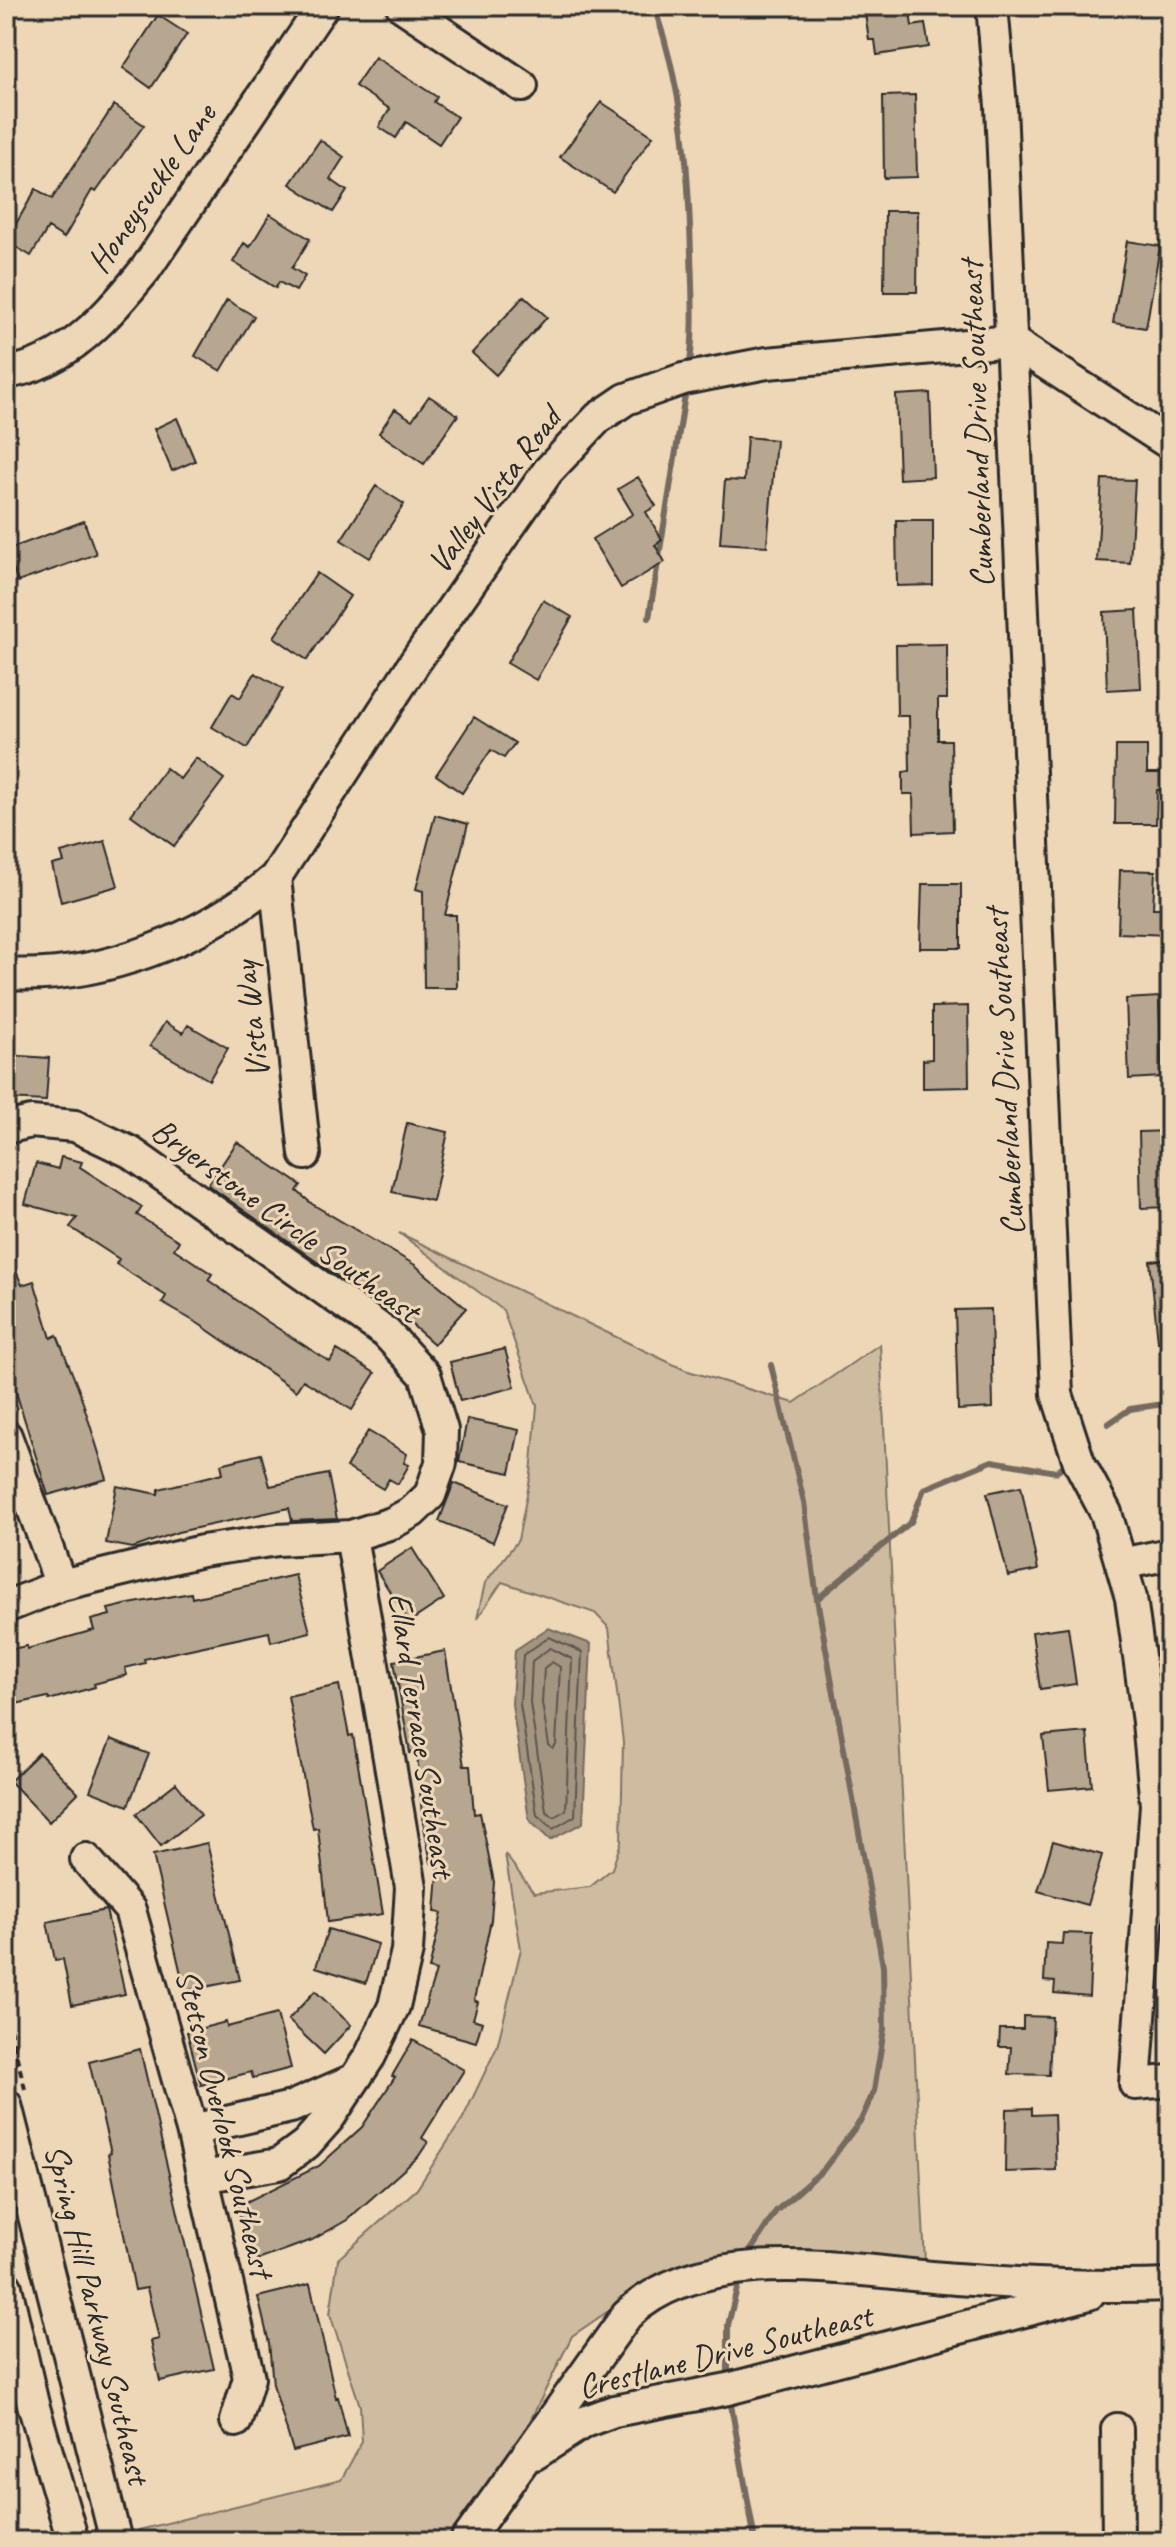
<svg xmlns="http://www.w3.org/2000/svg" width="1176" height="2547" font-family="Caveat,sans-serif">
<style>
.green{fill:#cfbba0;stroke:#7d7366;stroke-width:2}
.water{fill:#a49581;stroke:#746b5f;stroke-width:2}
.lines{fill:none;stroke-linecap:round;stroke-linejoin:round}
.shore{stroke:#5b554d;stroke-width:2}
.stream{stroke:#746b5f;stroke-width:6}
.building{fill:#b8a790;stroke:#2b2b2b;stroke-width:2}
.minor-casing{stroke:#2b2b2b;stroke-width:36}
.path{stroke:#2b2b2b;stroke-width:4;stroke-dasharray:8 6;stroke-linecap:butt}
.minor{stroke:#eed7b7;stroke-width:30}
.labels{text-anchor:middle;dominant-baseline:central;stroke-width:6;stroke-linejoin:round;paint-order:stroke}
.street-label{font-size:34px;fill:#2b2b2b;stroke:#eed7b7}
</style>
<rect width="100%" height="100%" fill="#eed7b7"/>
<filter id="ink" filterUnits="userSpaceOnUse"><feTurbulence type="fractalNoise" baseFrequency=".0125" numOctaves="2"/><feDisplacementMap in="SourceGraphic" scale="16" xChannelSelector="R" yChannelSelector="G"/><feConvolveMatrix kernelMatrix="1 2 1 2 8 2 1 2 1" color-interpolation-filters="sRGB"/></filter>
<g filter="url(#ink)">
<path class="green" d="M399,1233l286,137 109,33 86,-59 45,919 -267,14 -86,59 -67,136 -54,69h-309l-3,-11 202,-50 21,-38 -2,-36 -30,-92 8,-55 79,-70 46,-71 34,-71 24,-98 -16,-95 29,39 56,-6 22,-18 9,-27 2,-100 -14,-114 -14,-15 -93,-31 -25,37 8,-36 33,-43 13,-66 6,-68 -34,-96z"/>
<path class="water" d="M548,1628l43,16 -8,179 -33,17 -21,-20 -17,-116 3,-54z"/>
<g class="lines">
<path class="shore" d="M549,1637l33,15 -7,164 -22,13 -16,-14 -17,-111 3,-49z
M550,1648l22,11 -6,151 -12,7 -8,-6 -16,-108 2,-42z
M552,1662l8,5 -4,78 -3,4 -4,-3 -7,-43 2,-35z"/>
<path class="stream" d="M654,6c30,87 34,157 37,247 1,39 4,79 -2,117
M649,618l37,-229
M1108,1424l22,-15 40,-6
M817,1599l94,-77 13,-33 68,-28 64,11 7,-6
M746,2258l30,-47 47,-41 38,-50 13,-29 10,-62 -1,-63 -66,-367 -13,-97 -33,-137
M728,2380v-55l12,-49
M730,2399l25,142"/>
</g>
<path class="building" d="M864,6h45l3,20 13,-2 4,23 -52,8 -2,-15h-6z
M158,15l29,19 -36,54 -28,-20z
M375,57l62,40 -3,5 23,15 -18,27 -33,-22 -10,16 -17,-11 11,-18 -35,-23z
M915,95l2,82 -33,1 -1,-82z
M601,102l52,34 -40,56 -53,-35z
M114,105l30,20 -48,67 -4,-2 -28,48 -16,-10 -17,28 -25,-15 30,-52 16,10z
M320,140l24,17 -14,22 17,12 -14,21 -43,-28z
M885,211h33l-1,81h-33z
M270,214l40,25 -18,29 13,8 -9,15 -17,-9 -3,6 -43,-26 11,-19 6,4z
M1127,241l33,5 -14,82 -33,-5z
M524,296l23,21 -51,58 -24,-22z
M227,300l27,16 -33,55 -26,-15z
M930,393l3,84 -34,2 -3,-84z
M429,396l29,19 -34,49 -45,-31 16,-24 17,11z
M177,418l18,43 -23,10 -18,-42z
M747,437l29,3 -9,106 -47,-3 5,-63 19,1z
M638,477l18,29 -10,6 16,28 -7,5 10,17 -44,26 -29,-49 41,-25 -15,-25z
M1102,479l33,1 -5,83 -33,-2z
M376,486l28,18 -34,54 -29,-18z
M896,520h37v65l-36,1z
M84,521l12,33 -78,28 -12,-32z
M317,573l33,23 -43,64 -33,-23z
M543,600l29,17 -36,63 -29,-17z
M1137,610l4,78 -34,2 -3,-78z
M947,644v55h-9v41h13l2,91 -39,2 -1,-39h-10v-22l7,-1 -1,-55h-12l-1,-71z
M255,673l28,16 -36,59 -35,-21 20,-34 8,5z
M474,717l41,26 -11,15 -13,-8 -29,43 -26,-18z
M1116,746h31v27h15v17h-5l-1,34h-41z
M196,758l28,21 -50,67 -43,-31 35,-47 14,11z
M435,815l33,9 -23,91h11l1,73h-33l-1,-97 -7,-2z
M105,841l13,45 -57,16 -9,-37 12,-3 -3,-9z
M1120,870l35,1 -2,37h17v27l-52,-2z
M922,884h39v64h-41z
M1159,997l3,80 -33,2 -3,-80z
M968,1006l1,81 -46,1v-28l9,-1v-52z
M165,1022l18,11 5,-8 40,23 -19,32 -59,-34z
M6,1055l43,3 -3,43 -40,-2z
M407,1123l41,9 -15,69 -41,-9z
M1170,1131v76l-29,1 -2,-76z
M237,1142l64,43 -4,6 15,13 103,61 51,43 -32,36 -45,-39 -4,5 -177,-125z
M61,1157l21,5 -2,5 62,40 -5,8 42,26 -5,8 38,25 -4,6 60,42 62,40 7,-12 38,23 -23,37 -49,-30 -7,11 -97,-67 -37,-21 4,-7 -50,-32 3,-5 -49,-32 7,-9 -52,-14 11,-41 22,6z
M6,1248l16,37 12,-4 17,57 6,-3 23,58 27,86 -59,16 -42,-135z
M1170,1259v82l-12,1 -8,-81z
M991,1309l2,99 -35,2 -3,-100z
M505,1349l10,38 -55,14 -10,-39z
M467,1419l52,11 -9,43 -51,-11z
M368,1431l39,23 -3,9 5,2 -11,19 -9,-5 -6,10 -37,-22z
M261,1454l9,32 58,-12 9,45 -45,2 -3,-13 -111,24 -45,16 -27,-5 11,-57 41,8 1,-5 64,-16 -2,-9z
M454,1483l54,21 -15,38 -54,-21z
M1021,1486l17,84 -30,6 -21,-83z
M412,1548l32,51 -35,23 -32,-51z
M295,1575l15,57 -39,10 -2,-10 -125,27 1,4 -20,5 2,7 -33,9 1,3 -46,13 -1,-3 -42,9v-56l21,-4v3l67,-19 -3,-10 19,-5 -2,-6 21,-5 62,-11 1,5z
M1068,1627l8,57 -36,5 -8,-57z
M445,1651l19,115h6l4,48 6,-1 14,69 -3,38 -17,80 4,2 -5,17 9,3 -6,20 -57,-16 17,-55 -7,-2 13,-56 -7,-1 4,-50 -8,1 -9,-47 -5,-64 -7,1 -16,-92z
M339,1685l10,51 4,-1 30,179 -55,8 -10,-94 -5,1 -25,-133z
M1087,1732l5,54 -43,4 -6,-54z
M111,1739l38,15 -21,52 -38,-15z
M39,1753l39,40 -29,29 -39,-41z
M176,1783l25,32 -40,31 -25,-32z
M1053,1841l49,14 -15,50 -49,-14z
M207,1843l33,137 -55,11 -32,-136z
M106,1910l19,84 -53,11 -9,-46 -8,1 -8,-38z
M328,1929l50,15 -12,39 -50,-16z
M1063,1933l29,1 -3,62 -35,-3 1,-11 -11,-1 2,-38 16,1z
M315,1991l36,34 -27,29 -36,-34z
M277,2014l14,54 -38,10 -2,-6 -50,13 -14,-53 39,-10 1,5z
M1023,2016l29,1 -3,58 -40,-1 2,-27h-12l1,-18h23z
M413,2040l51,30 -42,68 6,4 -10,15 -71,63 -35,20 -54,20 -22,-53 83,-41 43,-39 33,-50 -3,-1z
M140,2049l74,320 -54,12 -9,-40 8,-2 -12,-51 -12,2 -27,-136 3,-1 -22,-91z
M1032,2108v7l22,-1 2,56 -51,2 1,-63z
M310,2284l26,114 2,-1 10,40 -55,14 -20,-67 -4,-41 -11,-46z"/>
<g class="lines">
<g class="minor-casing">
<path id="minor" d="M402,6l120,80
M992,6l9,100 56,1288 22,68 27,51 25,85 17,124 8,83 -21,279 35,-3
M6,373c62,-10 101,-57 139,-103l178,-264
M275,878l30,276
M6,974c94,6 198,-35 269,-96l140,-216 133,-191 50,-53 28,-19 57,-20 84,-16 244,-22 159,103
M6,1128l25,-6 44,4 55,26 256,181 39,42 17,55 -1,33 -11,32 -18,17 -20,11 -41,13 -73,4 -76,11 -141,34 -55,-149
M1121,1564l49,-10
M6,1607l55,-22
M86,1859l44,51 62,220 57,248 -13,43
M6,2105l110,436
M192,2130l99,-23 62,-27
M202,2177l77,-13 27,-20 23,-26 41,-62 24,-50 13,-55 4,-64 -60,-351
M6,2287l27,117 40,137
M1117,2429l1,112
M535,2454l49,-32 30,-11 114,-22 361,-95
M466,2541l161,-226c80,-76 229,-43 329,-36 72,5 142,9 214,6"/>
</g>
<path class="path" d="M6,2014l19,75"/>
<use href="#minor" class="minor"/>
</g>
</g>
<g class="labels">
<g class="street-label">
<text transform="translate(151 188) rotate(-55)">Honeysuckle Lane</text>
<text transform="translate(976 424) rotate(-92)">Cumberland Drive Southeast</text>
<text transform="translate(494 490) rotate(-53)">Valley Vista Road</text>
<text transform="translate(251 1020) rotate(-97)">Vista Way</text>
<text transform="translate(1004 1072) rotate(-93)">Cumberland Drive Southeast</text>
<text transform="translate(286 1220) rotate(36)">Bryerstone Circle Southeast</text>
<text transform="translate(422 1735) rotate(81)">Ellard Terrace Southeast</text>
<text transform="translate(225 2123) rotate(76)">Stetson Overlook Southeast</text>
<text transform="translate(98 2314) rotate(76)">Spring Hill Parkway Southeast</text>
<text transform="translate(725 2351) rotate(-14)">Crestlane Drive Southeast</text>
</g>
</g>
<rect width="1176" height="2547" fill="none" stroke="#eed7b7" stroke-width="32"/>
<rect x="16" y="16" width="1144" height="2515" fill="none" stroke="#2b2b2b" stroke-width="3" filter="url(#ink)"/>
</svg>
